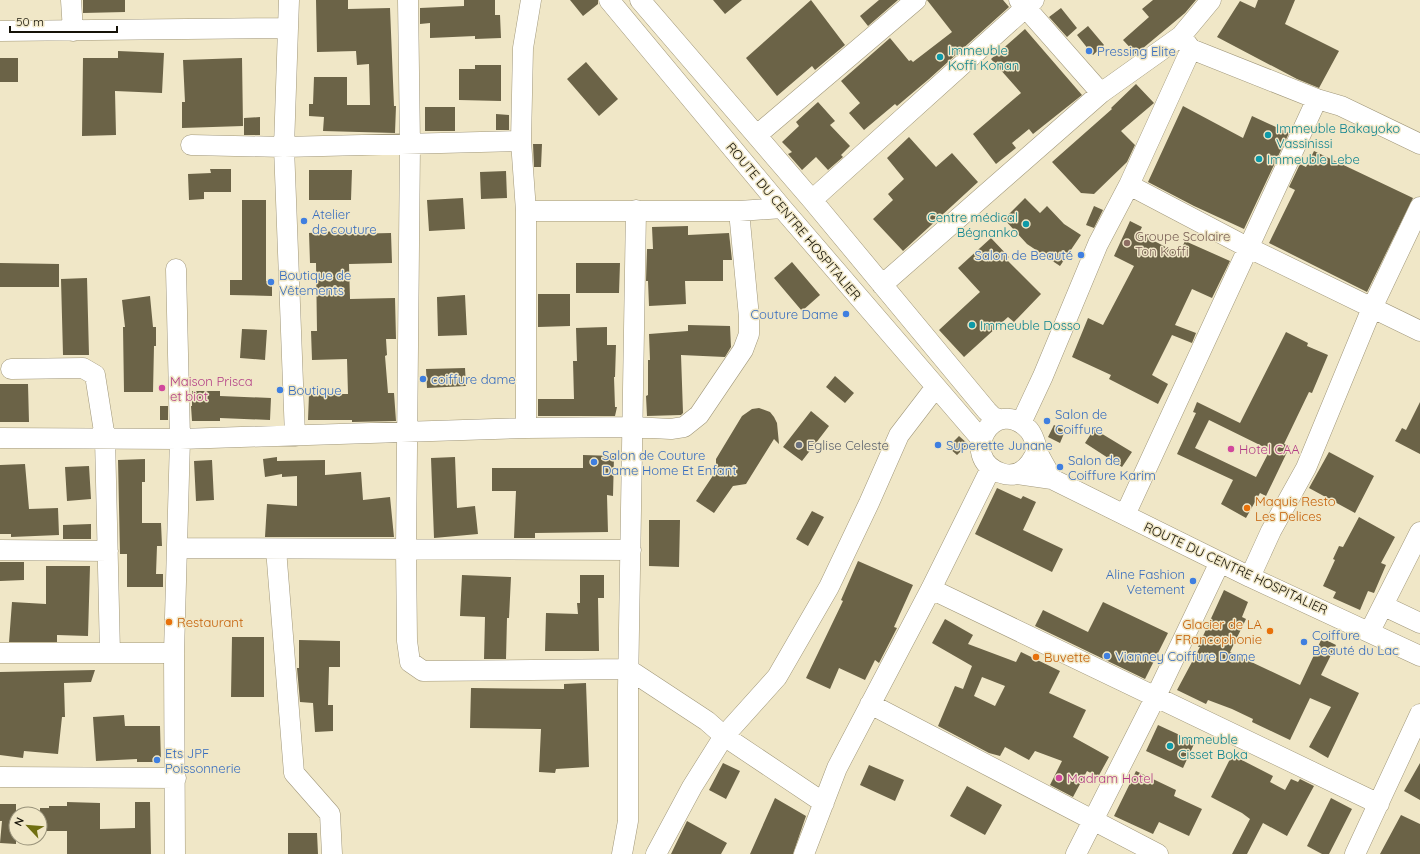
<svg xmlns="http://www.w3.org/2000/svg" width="1420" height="854" font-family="Quicksand,sans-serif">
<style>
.building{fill:#6b6347;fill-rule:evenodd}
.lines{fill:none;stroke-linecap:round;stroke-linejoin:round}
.minor-casing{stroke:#a0977a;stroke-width:21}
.minor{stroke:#fff;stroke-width:20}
.shop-dot{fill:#3f7fe0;stroke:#f0e7c7;stroke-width:1.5}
.culture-dot{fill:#0f9aa8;stroke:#f0e7c7;stroke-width:1.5}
.education-dot{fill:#8d6e63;stroke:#f0e7c7;stroke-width:1.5}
.hotel-dot{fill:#d1479c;stroke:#f0e7c7;stroke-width:1.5}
.worship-dot{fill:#6b7280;stroke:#f0e7c7;stroke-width:1.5}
.food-dot{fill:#e8710a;stroke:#f0e7c7;stroke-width:1.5}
.labels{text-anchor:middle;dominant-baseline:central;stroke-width:3;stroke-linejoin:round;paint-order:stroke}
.culture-label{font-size:13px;fill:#0d838f;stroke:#f0e7c7;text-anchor:start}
.shop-label{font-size:13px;fill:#366cbe;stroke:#f0e7c7;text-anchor:start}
.street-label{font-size:13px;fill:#151207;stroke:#f0e7c7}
.education-label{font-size:13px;fill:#785e54;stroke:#f0e7c7;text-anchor:start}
.hotel-label{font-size:13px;fill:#b23c85;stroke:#f0e7c7;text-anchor:start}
.worship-label{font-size:13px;fill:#5b616d;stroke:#f0e7c7;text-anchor:start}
.food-label{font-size:13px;fill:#c56008;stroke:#f0e7c7;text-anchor:start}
</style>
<rect width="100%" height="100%" fill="#f0e7c7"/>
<path class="building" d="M83,0h42v12l-42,1z
M316,0h32v9l42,-1 4,98h2l-1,27 -72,-2 1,-14 -15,-1v-12h4l1,-27h33v28h23l-1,-41 -12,1 -1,-14 -39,1z
M464,0h31v15h5l1,23 -26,1v-3l-45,2v-15l-10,1v-16l44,-2z
M570,0h28v4l-15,12z
M713,0h29l-17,14z
M811,0l34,45 -30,25 -3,-4 -35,30 -31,-38z
M879,0h19l-30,26 -8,-10z
M927,0h76l6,7 -80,72 -32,27 -2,-2 -31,26 -15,-17 11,-10 -19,-22 49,-43 19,23 2,-1 2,2 39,-30z
M1153,0h43l-11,13 -49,41 -13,-14 26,-23 -7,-8z
M1258,0h37l-10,24 54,27 -20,37 -22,-9 -80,-42 23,-36 15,7z
M1061,8l16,20 -10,9 -18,-20z
M1088,26l16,19 -11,10 -16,-20z
M1025,29l57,66 -49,39 -4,-5 -17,14 4,5 -20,16 -23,-30 48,-41 -30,-34z
M118,51l46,2 -2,40 -47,-2 1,44 -34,1 1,-78h35z
M0,58h18v24h-18z
M242,58l1,68 -61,2v-26h3l-2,-42z
M586,62l32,37 -19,17 -32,-37z
M475,65h26v36l-42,-1v-31h16z
M1136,84l18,19 -33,28 14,14 -8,17 -33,32 -13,-1 -29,-31 60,-53 -1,-1z
M818,102l17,19 -5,4 20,21 -9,9 2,2 -15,13 -12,-13 -14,13 -14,-16 4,-2 -10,-10 17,-16 -3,-4z
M1183,106l60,32 9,-22 37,17 -45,96 -50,-23 -46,-24z
M425,107h30v24h-30z
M496,114l13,1v15h-13z
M260,117v18h-16v-17z
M909,137l27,30 16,-14 26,29 -75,69 -30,-32 20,-19 -5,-6 16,-15 -17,-21z
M533,144h9l-1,23h-7z
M1314,151l99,47 -46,94 -98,-49 26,-53 -6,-3 11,-23 6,3z
M210,169h21v23h-27v7l-15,1 -1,-26 23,-1z
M309,170h43l-1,30h-42z
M506,171l1,27 -26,1 -1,-27z
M463,198l2,31 -36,2 -2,-31z
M1025,198l15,15 7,-7 17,18 17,11 -21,31 -33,-22 -23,-25z
M242,200h24v81h6v15l-42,-1v-15h12z
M1094,206l9,4 -9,18 -8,-3z
M1130,221l12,6 -3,6 40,21 6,-13 45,20 -18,37 -20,-9 -17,36 21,8 -4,10 -20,-8 -20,40 16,9 -10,20 -49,-25 2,-4 -39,-18 16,-39 15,7 31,-59 -20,-10z
M688,226v9l41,-2 3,27h-9v21h-38l1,23 -37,2 -1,-25h-2l1,-32h6l-1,-22z
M337,231l12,1v2l42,-1 1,30 -43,1 1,35 45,-1 1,41h-10l1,16 -2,1 3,37h6l2,28 -44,1v-2h-44l1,-26h39l-1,-35 -35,1 -1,-29h6l-1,-68h-6l-1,-30z
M991,238l18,19 -2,3 34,34 -27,28 -6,-5 -44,40 -25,-27 41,-38 -22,-24z
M792,262l28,33 -18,16 -28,-33z
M0,263l59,1v23h-59z
M576,263h44l-1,30h-43z
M87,278l2,77h-26l-2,-76z
M538,294h32v32l-32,1z
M465,295l2,40 -29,1 -1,-39z
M150,296l3,31h3v19h-2l-1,46h-29l-1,-65h2l-3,-27z
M688,325l42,1 1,21 -6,10 -44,-2 2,58 -2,2 -34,1 -1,-20 2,-1v-35h2l-1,-26 39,-3z
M607,327v18h9l-1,32h-1l1,30h2l-2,9h-77v-17h36l-1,-38h4l-1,-33z
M242,329l25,1 -2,30 -25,-2z
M1286,332l22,11 -1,3 21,9 -16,38 -3,-1 -25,52 6,2 -24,50 -6,-3 -14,25 -25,-14 12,-24 -56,-26 19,-41 -3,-1 4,-10 43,21zM1209,420l61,30 -14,27 -61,-29z
M465,368l1,18 -39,2 -1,-19z
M835,376l19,17 -9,10 -19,-16z
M0,384h28l1,38h-29z
M192,391h28v5l51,2 -1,22 -50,-2v3h-28l-1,-15h1z
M1420,402v52l-25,-13 7,-13 4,2z
M160,406h8v14h-8z
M759,408l11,4 4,5 3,6 2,21 -5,-5 -28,45 -13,2 -19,27 -18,-12 20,-30v-12l26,-43 10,-7z
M811,411l18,15 -27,35 -19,-14z
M1054,425l11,6 -5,12 -12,-6z
M1094,429l38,23 -10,15 -37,-24z
M959,436l9,8 -11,11 -9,-8z
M1329,452l45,24 -19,37 -46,-25z
M583,455l31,1 -1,40 -6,-1 1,37 -73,1v5h-21l2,-47h-24v-23h91z
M277,457v4l48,-1v15l36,-3 2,28 27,-3 4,40h-129l2,-33 30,2v-30l-15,1v-3l-17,3 -2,-18z
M455,457l2,51 18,-2 3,28 -44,4 -3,-80z
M145,459v23h-3v41h19l1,23h-5l-1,28h7v13h-36v-33h-7l-2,-94z
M212,460l2,40 -18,1 -2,-40z
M25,464l4,45 29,-1 1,27 -48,2v-3h-11v-69z
M89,466l2,33 -24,2 -2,-34z
M997,488l24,11 2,-3 13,6 -13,28 40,19 -11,23 -77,-38z
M812,511l12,6 -16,29 -12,-7z
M1359,517l36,20 -14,26 5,2 -12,28 -6,-2 -8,19 -27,-12 3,-6 -13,-6 12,-26 -2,-1 6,-13 4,1z
M649,520h31l-1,47 -30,-1z
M91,524v15h-28v-14z
M858,561l55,24 -19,42 3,1 -18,35 -4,-3 -10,20 -26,-12 -9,21 -24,-11 37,-77 -2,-1z
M0,562h24v18l-24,1z
M46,566h44l-2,70 -31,-1v7h-48l3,-40 34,2z
M462,575l49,2 -2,41h-2l-1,41h-22l1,-42 -25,-1z
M580,575h24v23h-6l1,53h-54l1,-38 32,1 -1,-11h3z
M1224,590l24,12 -6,15 4,2 -16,33 70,33 22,-47 14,7 -15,30 38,18 -31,65 -19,-11 22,-40 -21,-9 -20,42 -38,-18 1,-3 -21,-10 -24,-9 -2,4 -29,-14 23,-43h-2z
M1103,602l65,31 -23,46 -110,-53 8,-16 45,22z
M945,619l28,16 -5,9 48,18 5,-10 39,19 -11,22 37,17 -13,27 36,20 -11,20 -11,-6 -14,26 -23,-12 12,-24 -27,-10 -6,9 -24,-13 -5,9 -11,-3 -51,-27 17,-40 8,3 9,-23 -40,-23zM982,677l23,9 -10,20 -21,-10z
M232,637h32v60h-33z
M299,640l41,1v26h-11l-1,38h5v26l-18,1 -2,-29 -13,-1 -3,-34h2z
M95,670l-4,12 -27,1 1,34h-3l-4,37 -34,-3 -1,7 -23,-3v-83z
M586,683l3,84 -33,2 -1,4 -16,-1 2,-43 -71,-1 1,-40 93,1v-5z
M124,715l1,11h35l1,36h-24v-3l-41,2 -3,-44z
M1158,725l37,17 -12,26 -37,-17z
M1232,755l41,21 -3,6 15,8 6,-11 7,3 2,-3 14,7 -27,50 -24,-13 -16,31h-15l18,-35 -8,-6 -31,-16z
M723,763l17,8 -14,28 -17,-9z
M1420,763v37l-16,-9z
M869,765l35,15 -9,21 -35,-16z
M1136,771l40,19 -2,6 28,13 -13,27 -30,-14 -6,12 -39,-18z
M967,786l35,19 -17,30 -35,-19z
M775,798l31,18 -13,38h-43z
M1331,798l21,11 -23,45h-7l-15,-8z
M67,802l33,1v26l35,-1v-26h15l1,52h-84v-23h-27v-23h9v-2h18z
M0,804h16v40l-16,-1 2,-22h-2z
M1401,815l19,9v30h-40z
M687,821l40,22 -6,11h-50z
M288,833h29l1,21h-30z"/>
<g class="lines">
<g class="minor-casing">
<path id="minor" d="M71,0l2,31
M408,0l2,144 -4,405 1,92 3,21 13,9 205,-2 79,52 17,15 100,67
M609,0l173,208 199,231
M640,0l172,200 175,211 6,6 7,2
M1019,0l82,93
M288,28l-4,119 11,289
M0,31l288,-3 1,-28
M1191,49l126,50 24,7 79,38
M757,135l159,-135
M191,145l93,2 237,-6
M1129,185l120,63 171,83
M812,200l222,-200
M526,211h213l43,-3
M882,285l219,-192 80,-57 30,-36
M11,369l72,-1 12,7 10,63 5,215
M1021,423l22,-47 55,-132 31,-59 62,-136 -10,-13
M526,428v-217l-5,-70 2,-93 8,-48
M0,438l180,1 346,-11 107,-1 38,2 13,-2 15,-12 44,-65 6,-16v-17l-10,-106
M1037,450c-6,15 -17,30 -36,23 -45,-16 -6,-80 28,-43 6,7 7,17 10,25 4,8 9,16 13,24
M1017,474l35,5 198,98 170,79
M1125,515l192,-416
M177,548l454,2
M276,549l18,224 36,41 2,40
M0,550l108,1
M1250,577l21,-46 35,-63 66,-160 48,-101
M931,589l448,215
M1384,606l36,17
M1370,631l50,-99
M0,653h174
M870,704l288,150
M0,777l176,1
M175,854l-1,-201 6,-214 -4,-170
M622,854l6,-33v-132l8,-479
M656,854l36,-67 32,-51 53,-59 52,-90 40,-84 30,-68 36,-47
M804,854l33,-86 94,-179 60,-121
M1076,854l80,-158 64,-134
M1355,854l65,-140"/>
</g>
<use href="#minor" class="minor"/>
</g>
<g class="shop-dot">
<circle cx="1089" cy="51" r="4"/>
<circle cx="304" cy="221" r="4"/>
<circle cx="1081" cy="255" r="4"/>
<circle cx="271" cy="282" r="4"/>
<circle cx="846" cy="314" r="4"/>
<circle cx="423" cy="379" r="4"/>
<circle cx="280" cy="390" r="4"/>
<circle cx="1047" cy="421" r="4"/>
<circle cx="938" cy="445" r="4"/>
<circle cx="594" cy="462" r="4"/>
<circle cx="1060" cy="467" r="4"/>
<circle cx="1193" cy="581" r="4"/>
<circle cx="1304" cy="642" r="4"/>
<circle cx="1107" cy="656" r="4"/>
<circle cx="157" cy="760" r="4"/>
</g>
<g class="culture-dot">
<circle cx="940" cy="57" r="4"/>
<circle cx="1268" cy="135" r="4"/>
<circle cx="1259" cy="159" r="4"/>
<circle cx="1026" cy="224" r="4"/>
<circle cx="972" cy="325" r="4"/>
<circle cx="1170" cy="746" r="4"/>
</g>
<circle class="education-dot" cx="1127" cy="243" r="4"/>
<g class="hotel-dot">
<circle cx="162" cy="388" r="4"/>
<circle cx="1231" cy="449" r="4"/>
<circle cx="1059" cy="778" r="4"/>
</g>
<circle class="worship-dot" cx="799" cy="445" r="4"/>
<g class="food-dot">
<circle cx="1247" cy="508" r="4"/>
<circle cx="169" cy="622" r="4"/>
<circle cx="1270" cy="631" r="4"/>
<circle cx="1036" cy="657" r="4"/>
</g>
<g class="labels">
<g class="culture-label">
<text x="948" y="50">Immeuble<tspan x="948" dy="15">Koffi Konan</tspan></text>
<text x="1276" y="128">Immeuble Bakayoko<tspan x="1276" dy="15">Vassinissi</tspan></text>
<text x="1267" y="159">Immeuble Lebe</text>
<text x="1018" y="217" text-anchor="end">Centre médical<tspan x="1018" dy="15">Bégnanko</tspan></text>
<text x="980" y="325">Immeuble Dosso</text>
<text x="1178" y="739">Immeuble<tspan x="1178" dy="15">Cisset Boka</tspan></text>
</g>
<g class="shop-label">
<text x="1097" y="51">Pressing Elite</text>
<text x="312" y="214">Atelier<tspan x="312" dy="15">de couture</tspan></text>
<text x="1073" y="255" text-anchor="end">Salon de Beauté</text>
<text x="279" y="275">Boutique de<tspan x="279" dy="15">Vêtements</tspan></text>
<text x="838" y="314" text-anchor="end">Couture Dame</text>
<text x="431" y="379">coiffure dame</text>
<text x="288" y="390">Boutique</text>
<text x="1055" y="414">Salon de<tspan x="1055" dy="15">Coiffure</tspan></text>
<text x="946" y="445">Superette Junane</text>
<text x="602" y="455">Salon de Couture<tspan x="602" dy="15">Dame Home Et Enfant</tspan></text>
<text x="1068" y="460">Salon de<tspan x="1068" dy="15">Coiffure Karim</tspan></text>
<text x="1185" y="574" text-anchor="end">Aline Fashion<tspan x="1185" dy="15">Vetement</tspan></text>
<text x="1312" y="635">Coiffure<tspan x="1312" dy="15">Beauté du Lac</tspan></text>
<text x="1115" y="656">Vianney Coiffure Dame</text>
<text x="165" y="753">Ets JPF<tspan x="165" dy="15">Poissonnerie</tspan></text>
</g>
<g class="street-label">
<text transform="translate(794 221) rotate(50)">ROUTE DU CENTRE HOSPITALIER</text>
<text transform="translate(1236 568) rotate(25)">ROUTE DU CENTRE HOSPITALIER</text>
</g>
<g class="education-label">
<text x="1135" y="236">Groupe Scolaire<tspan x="1135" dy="15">Ton Koffi</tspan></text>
</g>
<g class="hotel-label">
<text x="170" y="381">Maison Prisca<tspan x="170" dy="15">et biot</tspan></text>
<text x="1239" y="449">Hotel CAA</text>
<text x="1067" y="778">Madram Hotel</text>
</g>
<g class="worship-label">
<text x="807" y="445">Eglise Celeste</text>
</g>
<g class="food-label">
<text x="1255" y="501">Maquis Resto<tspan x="1255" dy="15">Les Delices</tspan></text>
<text x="177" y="622">Restaurant</text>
<text x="1262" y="624" text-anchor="end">Glacier de LA<tspan x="1262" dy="15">FRancophonie</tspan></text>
<text x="1044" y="657">Buvette</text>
</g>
</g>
<g transform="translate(28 826) rotate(296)"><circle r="19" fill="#f0e7c7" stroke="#98927a"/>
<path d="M0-3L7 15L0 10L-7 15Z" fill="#706f11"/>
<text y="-6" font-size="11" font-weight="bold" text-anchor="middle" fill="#151207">N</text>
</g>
<path d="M10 26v6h107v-6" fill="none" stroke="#151207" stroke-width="2"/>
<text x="16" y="26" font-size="12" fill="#151207" stroke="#f0e7c7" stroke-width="3" paint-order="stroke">50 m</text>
</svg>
